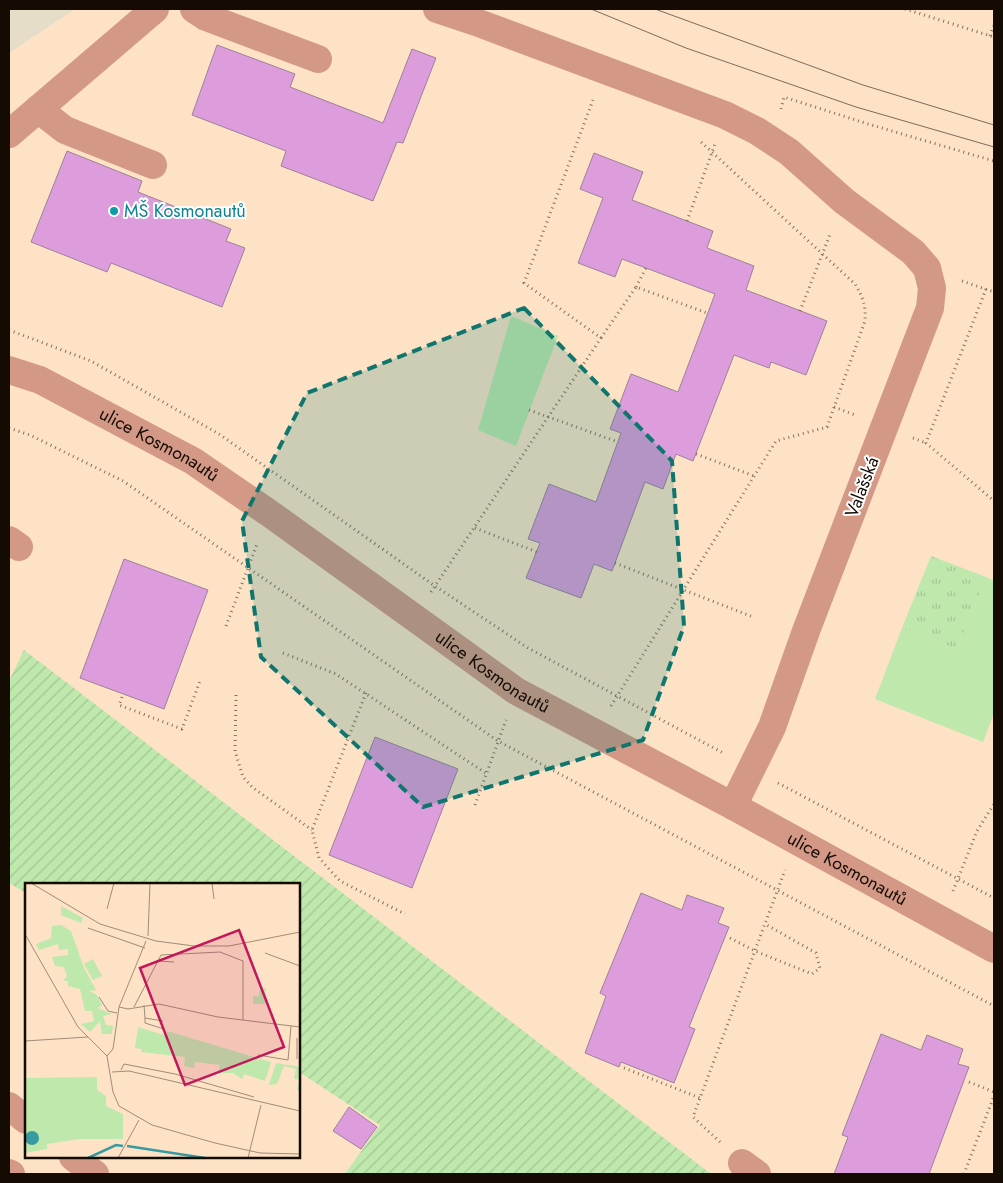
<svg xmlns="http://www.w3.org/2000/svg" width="1003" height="1183" font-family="Jost,sans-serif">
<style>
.industrial{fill:#e6ddc8}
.park{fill:url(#park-tufts)}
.garden{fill:url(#garden-furrows)}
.pitch{fill:#bfe8ad}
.building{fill:#dd9cdb;stroke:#9c829b}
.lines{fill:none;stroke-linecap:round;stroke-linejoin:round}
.path{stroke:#837260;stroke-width:3;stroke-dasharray:1 4;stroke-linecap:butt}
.minor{stroke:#d49886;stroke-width:28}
.tram{stroke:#7c6b5a;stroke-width:1}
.marked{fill:#0f766e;fill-opacity:0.2;stroke:#0f766e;stroke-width:4;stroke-dasharray:10 6;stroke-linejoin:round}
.culture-dot{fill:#0f9aa8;stroke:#fff;stroke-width:2}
.labels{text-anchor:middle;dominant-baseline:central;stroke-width:4;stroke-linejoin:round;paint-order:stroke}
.culture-label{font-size:18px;fill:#0d838f;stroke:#fff;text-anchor:start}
.street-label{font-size:18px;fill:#140b03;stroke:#fff}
.inset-river{fill:none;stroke:#389ba0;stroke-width:2.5}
.inset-road{fill:none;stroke:#a08c78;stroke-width:1}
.view{fill:#c2185b;fill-opacity:0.15;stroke:#c2185b;stroke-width:2.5}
.inset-edge{fill:none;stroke:#140b03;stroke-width:2.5}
</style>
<defs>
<pattern id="park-tufts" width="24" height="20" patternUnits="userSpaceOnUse" patternTransform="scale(1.25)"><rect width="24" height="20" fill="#bfe8ad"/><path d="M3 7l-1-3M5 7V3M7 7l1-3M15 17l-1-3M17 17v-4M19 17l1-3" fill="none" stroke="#a3c693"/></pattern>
<pattern id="garden-furrows" width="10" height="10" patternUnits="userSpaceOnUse" patternTransform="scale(1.25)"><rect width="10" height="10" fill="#bfe8ad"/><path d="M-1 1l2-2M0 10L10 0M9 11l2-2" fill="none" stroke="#a3c693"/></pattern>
</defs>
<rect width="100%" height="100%" fill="#fde2c6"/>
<path class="industrial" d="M9,9h66l-66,44z"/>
<path class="park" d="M931,556l55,21 -29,72 -55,-21z"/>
<path class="garden" d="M24,650l687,524h-366l35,-49 -81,-53v-188h-273v9l-17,-10v-202z"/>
<path class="pitch" d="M511,316l47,20 -42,110 -38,-16z
M986,577l8,4v132l-11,29 -108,-43 27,-71 55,21z"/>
<path class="building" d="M217,45l78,29 -5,13 93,36 29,-74 24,9 -33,85 -6,-1 -24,59 -92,-35 5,-15 -94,-36z
M67,151l75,30 -4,11 93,37 -5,12 19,7 -23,59 -111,-44 -4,9 -76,-30z
M594,153l49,19 -11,28 81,31 -6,17 47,18 -8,24 81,31 -21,54 -35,-13 -2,6 -35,-13 -41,106 -17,-7 -13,35 -18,-7 -33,89 -18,-7 -13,34 -55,-20 14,-35 -12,-4 21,-55 47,18 25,-69 -11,-4 21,-55 47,18 37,-98 -93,-35 -7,18 -37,-14 25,-65 -23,-9z
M124,559l84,31 -44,119 -84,-31z
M375,737l83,32 -46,119 -83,-33z
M641,893l41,17 5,-15 37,13 -6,15 11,4 -40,100 6,2 -21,54 -53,-21 -2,5 -34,-14 21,-57 -6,-3z
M881,1034l40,16 6,-15 36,14 -5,15 11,3 -40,107h-95l14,-37 -6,-2z
M349,1107l28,20 -16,22 -28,-18z"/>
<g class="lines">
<path class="path" d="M905,9l89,28
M990,36l4,-11
M781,109l3,-12 84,27 126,37
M687,221l28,-77
M962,281l32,11
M636,287l10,-19
M986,289l-60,154 68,58
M800,311l31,-79
M9,330l82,31 128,73 216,152 93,62 197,106
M601,338l35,-51 71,26
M834,407l21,8
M529,410l89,32
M9,428l21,7 93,46 375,260 496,265
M913,438l13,5
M696,454l58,22
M475,528l62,24
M615,563l138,54
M431,592l170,-254 -77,-55 69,-183
M226,626l31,-82
M283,653l53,21 151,100
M366,693l-54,137 7,28 21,23 65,33
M236,695l-1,56 8,26 9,10 60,43
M122,697l-3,8 63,24 18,-48
M611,706l165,-265 51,-14 38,-106c1,-15 -2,-24 -10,-37l-155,-143
M778,783l216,115
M475,805l31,-85
M953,891l24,-60 17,-27
M730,938l25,13 57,23 8,-6 -4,-15 -51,-29
M624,1068l76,30
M969,1082l25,10
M720,1142l-27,-25 92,-247
M964,1174l30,-78"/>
<g class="minor">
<path d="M194,9l12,8 112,42"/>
<path d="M437,9l39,13 249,93 32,16 32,21 55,49 69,51 14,16 5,20 -2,20 -124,323 -34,96 -39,79"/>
<path d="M38,109l27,21 88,35"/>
<path d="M9,134l146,-125"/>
<path id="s1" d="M9,370l31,10 153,81 76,52 247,178 217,115 261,143"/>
<path d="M9,540l10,7"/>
<path d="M9,1106l17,14"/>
<path d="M73,1157l22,17"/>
<path d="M742,1163l15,11"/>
<path d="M9,1173l2,1"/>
</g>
<path class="tram" d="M591,9l95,39 170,59 138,40
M655,9l208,76 131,40"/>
</g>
<path class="marked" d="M524,308l148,153 12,165 -41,114 -220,67 -162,-150 -19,-136 65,-128z"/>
<circle class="culture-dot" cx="114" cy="211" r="5"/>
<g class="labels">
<g class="culture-label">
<text x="124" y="211">MŠ Kosmonautů</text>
</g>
<g class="street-label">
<text stroke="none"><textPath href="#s1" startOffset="168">ulice Kosmonautů</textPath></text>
<text transform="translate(862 487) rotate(-69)">Valašská</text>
<text stroke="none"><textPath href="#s1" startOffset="572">ulice Kosmonautů</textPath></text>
<text stroke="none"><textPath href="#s1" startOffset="978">ulice Kosmonautů</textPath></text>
</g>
</g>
<g transform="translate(25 883)">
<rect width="275" height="275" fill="#fde2c6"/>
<path d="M36,23l22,12 -2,5 -20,-8z" fill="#bfe8ad"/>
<path d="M36,42l10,6 13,37 12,22 -7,1 8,4 5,10 -4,3 14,6 -9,2 3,9 7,1 -1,8h-10l-2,-13 -10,11 -9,-8 13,-3 -2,-10h-7l-5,-22 -12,-3v-5h-5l4,-5 -3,-9 -9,-1 -3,-9 16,-2v-6l-9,1 -1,-6 -19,6 -3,-6 15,-6 1,-12zM113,144l29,9v-5l104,31 -6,19 -21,-7 -2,5 -9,-6h-15l2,-8 -25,-3 -1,6 -10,-2 1,-9 -44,-5 1,-3 -7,-1zM251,180l24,4v24l-3,-1 2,-10 -5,-2 2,-9 -12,-3 -7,18 -8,1z" fill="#bfe8ad"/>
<path d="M68,76l9,17 -9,4 -9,-16zM235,105h6l-1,16h-12v-8h6zM72,194v13l9,6v10l17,8v25h-44l-32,5v5l-22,4v-75z" fill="#bfe8ad"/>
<path d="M0 255a7 7 0 1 1 14 0a7 7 0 1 1-14 0Z" fill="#389ba0"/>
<path class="inset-river" d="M102,263l78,12M63,275l28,-13 7,1"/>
<path class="inset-road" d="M6,0l69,41 56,17 38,5h35l71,-14M187,0l2,16M82,26l7,-26M63,45l57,20M0,51l53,93 29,29 6,36 6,14 33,19 63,18 45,10 40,1M123,53l2,-53M240,70l35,13M132,78l17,1M74,114l9,14 9,2M119,122l1,13 18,3M94,124l9,2 31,-5 59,13 82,10M109,124l27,-52 59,-3 23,9v59M120,135v5l19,6M272,155v21M0,158l63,-4M233,172l30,5 3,-34M82,173l6,-7 6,-42 27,-66M96,187l3,-6 51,10 79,23M87,189l17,-1 171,40M93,275l21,-38M223,275l13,-53"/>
<path class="view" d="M214,47l45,117 -99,38 -45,-117z"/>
<rect width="275" height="275" class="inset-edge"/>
</g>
<rect width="1003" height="1183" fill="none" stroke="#140b03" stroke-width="20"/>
</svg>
